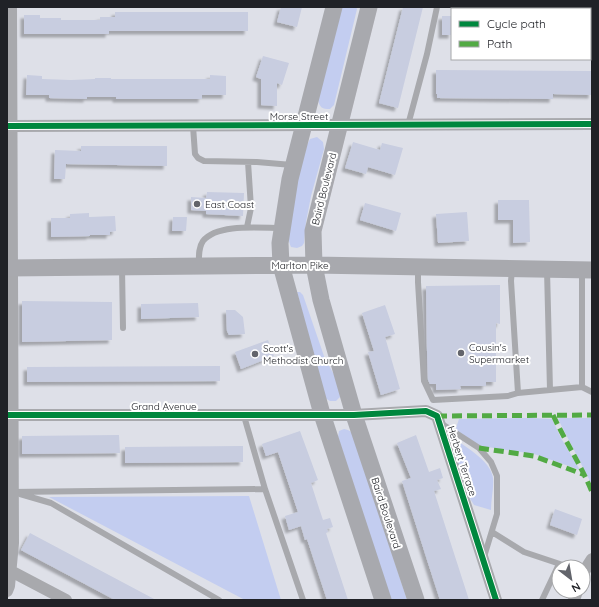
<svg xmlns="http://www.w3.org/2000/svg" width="599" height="607" font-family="Quicksand,sans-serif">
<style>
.green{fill:#c3cdf0}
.building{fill:#c8cde0;filter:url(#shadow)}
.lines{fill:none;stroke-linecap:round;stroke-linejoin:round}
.service{stroke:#a8a9ad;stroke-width:6}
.minor{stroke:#a8a9ad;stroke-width:12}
.secondary{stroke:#a8a9ae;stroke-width:17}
.quiet{stroke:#52aa44;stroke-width:5;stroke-dasharray:10 5;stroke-linecap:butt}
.cycleway-casing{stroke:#fff;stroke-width:8}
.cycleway{stroke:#00873e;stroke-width:6}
.poi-dot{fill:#62646b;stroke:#fff;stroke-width:1.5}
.labels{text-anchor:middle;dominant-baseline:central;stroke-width:4;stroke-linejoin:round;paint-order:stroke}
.street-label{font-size:10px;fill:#202227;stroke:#fff}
.poi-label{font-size:10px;fill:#202227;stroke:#fff;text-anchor:start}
</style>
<defs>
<filter id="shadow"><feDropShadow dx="-3.5" dy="3.5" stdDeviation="1" flood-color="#0004"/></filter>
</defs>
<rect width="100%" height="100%" fill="#dee0e8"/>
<path class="green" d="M342,7h14l1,2 -23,96 -4,4c-8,0 -10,-1 -12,-9z
M317,137l6,5 1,7 -13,47 -5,26 -2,21 -2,3 -5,2 -6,-1c-9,-15 11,-83 16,-102l3,-6z
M297,292h3l3,3 22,64 14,24 1,14 -4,4h-6l-5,-3z
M532,418l20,1 9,19 19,32 -46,-16 -53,-8 -26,-15 4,-12z
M560,418h32v67l-34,-66z
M344,429l4,1 5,3 54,167h-16l-53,-163 1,-6z
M449,435c13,10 42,25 44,43 1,10 -2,21 -2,32l-17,-5 -6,-10z
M249,496l32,104h-36l-196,-103z"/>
<path class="building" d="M281,7h21l-5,20 -20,-5z
M403,7h20l-25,101 -19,-5z
M115,12h133v19h-139v3h-85v-19h16v3h21v2h39v-3h15z
M442,16h10v19h-10z
M263,56l26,7 -7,22 -5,-2v23l-16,-1v-26l-5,-2z
M436,70l156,1v24l-39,-1v5l-116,-1v-4h-1z
M27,75l15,1v3l29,1 24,-1v-1h16v1h99v-4l16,1v19h-24v4h-86v-2h-29v2l-38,-1v-3h-23z
M353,142l27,8 2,-7 21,5 -8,27 -27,-8 -2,7 -21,-6z
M81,146h86v20l-101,-2 -1,15h-11l1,-29 26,1z
M207,192l37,1 -1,23 -37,-2v-3l-15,-1v-13l15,1z
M498,200h31l1,42 -17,1v-23h-15z
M365,203l36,10 -5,18 -36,-11z
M467,212l2,29 -31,2 -2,-29z
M89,213v4l26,-1 1,15 -6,1v3h-20v1l-39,1v-19h19v-4z
M173,217h14l-1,14h-14z
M500,285v39l-4,-1v59h-10v4h-26l1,3 -25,1v-6h-6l-2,-4 -1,-29 -1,-65z
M22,301l90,1v38l-90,2z
M198,303l1,14 -58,2v-15z
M385,305l10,29 -10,3 15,52 -19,6 -13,-43 6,-1 -12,-38z
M226,310h9l8,7 2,17 -16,1 -2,-4z
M268,340l6,16 -33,13 -6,-17z
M220,366v15l-193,1v-15z
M300,431l18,49 -7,3 7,22 5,15 7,-2 3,9 -6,2 1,3 -2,1 22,67h-21l-20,-61 -2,1 -4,-14 -12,4 -4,-14 13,-4 -20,-60 -12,4 -4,-12z
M119,435l1,18 -98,1v-18z
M416,435l13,37 11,-4 3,10 -6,2 4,9 -7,2 35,109h-29l-11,-34 -27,-85 9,-3 -14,-35z
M243,446v16l-118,1v-16z
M555,509l27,10 -5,16 -27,-10z
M30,533l126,67h-41l-94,-50z"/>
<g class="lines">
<path class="service" d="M408,125l19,-71 10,-47
M193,126l2,28 3,4 6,3 53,1 35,3
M247,227l4,-19 -3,-46
M199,265c0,-8 -1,-17 4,-24 14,-18 58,-13 78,-13
M122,268l1,60
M418,268v14l6,99 9,19 75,-4 10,-3 64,-6v-116
M512,269l-1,12 7,112
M547,270l3,120
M582,387l10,5
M244,416l21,73 38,111
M442,424l37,24 12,14 6,14v38l-13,43
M11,492l254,-3
M20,494l31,9 168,97
M492,532l32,20 45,15
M542,600l17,-36"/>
<path class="minor" d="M7,126l585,-2
M7,415h347l72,-4 11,5 59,184
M7,569l59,31
M583,573l9,-14
M7,591l2,-5 4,-43 -2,-536
M574,600l3,-9"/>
<path class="secondary" d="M334,7l-44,172 -10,64 1,22 41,149 61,186
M369,7l-56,224 1,34 7,35 33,115 62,185
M7,268l307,-3 278,5"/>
<path class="quiet" d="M553,415c12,26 28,50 39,77
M437,416l155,-1
M479,448l55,8 51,19"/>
<g class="cycleway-casing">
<path id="cycleway" d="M7,126l585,-2
M7,415h347l72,-4 11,5 59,184"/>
</g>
<use href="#cycleway" class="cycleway"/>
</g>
<g class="poi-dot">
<circle cx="197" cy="204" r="4"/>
<circle cx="461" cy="353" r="4"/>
<circle cx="255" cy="354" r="4"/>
</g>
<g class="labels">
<g class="street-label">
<text x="299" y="116">Morse Street</text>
<text transform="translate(324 189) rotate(-76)">Baird Boulevard</text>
<text x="300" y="265">Marlton Pike</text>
<text x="164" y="406">Grand Avenue</text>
<text transform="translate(462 461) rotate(72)">Herbert Terrace</text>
<text transform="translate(386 513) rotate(72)">Baird Boulevard</text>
</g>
<g class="poi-label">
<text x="205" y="204">East Coast</text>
<text x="469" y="347">Cousin's<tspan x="469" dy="12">Supermarket</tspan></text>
<text x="263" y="348">Scott's<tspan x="263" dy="12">Methodist Church</tspan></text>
</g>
</g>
<rect width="599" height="607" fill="none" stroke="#202227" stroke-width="16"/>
<rect x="451" y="8" width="140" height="52" fill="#ffffff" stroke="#a6a7a9"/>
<rect x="459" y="21" width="20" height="6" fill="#00873e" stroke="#a6a7a9"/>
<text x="487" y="28" font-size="12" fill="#202227">Cycle path</text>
<rect x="459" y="41" width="20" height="6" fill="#52aa44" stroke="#a6a7a9"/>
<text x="487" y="48" font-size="12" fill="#202227">Path</text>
<g transform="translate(571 579) rotate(149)"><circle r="19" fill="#ffffff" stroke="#a6a7a9"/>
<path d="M0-3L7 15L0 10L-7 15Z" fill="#62646b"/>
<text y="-6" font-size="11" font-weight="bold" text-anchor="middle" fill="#202227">N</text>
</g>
</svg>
